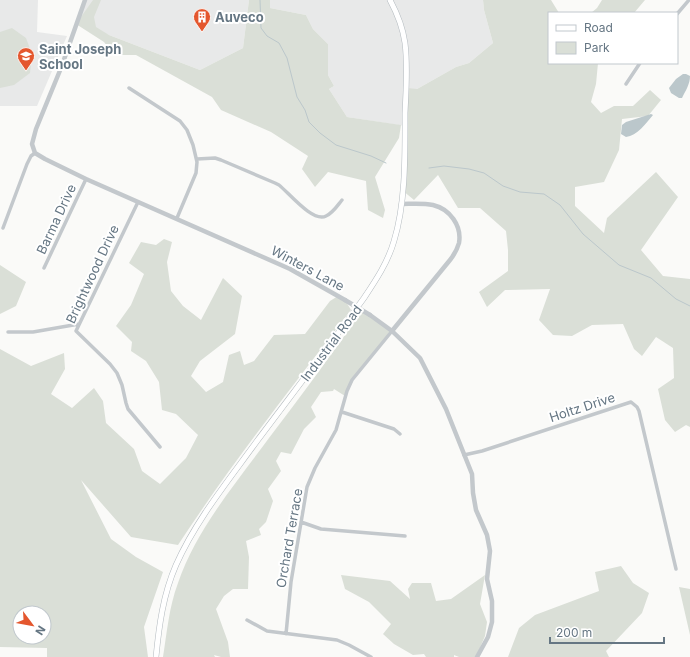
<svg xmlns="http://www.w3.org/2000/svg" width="690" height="657" font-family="Inter,sans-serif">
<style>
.built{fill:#e8e9e9}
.green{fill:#dadfd7;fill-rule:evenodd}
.water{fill:#bbc7cb}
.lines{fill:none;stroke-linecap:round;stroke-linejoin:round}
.stream{stroke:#bbc7cb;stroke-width:1}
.secondary-casing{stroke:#b3babf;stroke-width:6}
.minor{stroke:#c3c8cc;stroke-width:3.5}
.tertiary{stroke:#c3c8cc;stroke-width:4.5}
.secondary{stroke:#fff;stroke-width:5}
.tertiary-bridge{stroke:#c3c8cc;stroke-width:4.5}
.labels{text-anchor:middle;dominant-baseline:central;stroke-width:4;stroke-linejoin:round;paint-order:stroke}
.poi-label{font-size:13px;font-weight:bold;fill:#657683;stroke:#fff;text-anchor:start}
.street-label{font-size:13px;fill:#657683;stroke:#fff}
</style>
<rect width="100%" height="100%" fill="#fafaf8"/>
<path class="built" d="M0,0h38l-1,32 30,4 -30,70h-37z
M85,0h164l-6,48 -43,22 -91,-35 -33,-11z
M270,0h213l1,10 9,33 -24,20 -13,4 -39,22 -12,37 -58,-9 -18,-28 5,-3 -6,-11v-31l-15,-15 -7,-14 -36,-7z"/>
<path class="green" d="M93,0h8l-7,17 2,10 13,8 91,35 43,-22 6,-48h21v8l36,7 7,14 15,15v31l6,11 -5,3 18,28 54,8 -2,13 -24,39 10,33 -2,8 -15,-8 -2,-29 -38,-9 -13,15 -13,-18 6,-13 -37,-24 -50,-22 -9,-13 -76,-42h-22l-10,-13 -28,-18z
M483,0h68l8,13h-10v50h49l-2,21 -5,18 10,11 13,-7h19l17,-16 11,10 -13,16 -26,3 -3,31 -15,32 -29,5v19l29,27 3,-15 49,-46 22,25 -37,53 22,26 27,3v148l-4,-2 -11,7 -10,-12 -7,-31 16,-11 -1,-30 -17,-11 -14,19 -8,-7 -11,-25 -31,1 -20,11 -19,-1 -14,-15 11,-31 -45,1 -18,17 -8,-15 29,-21v-21l-2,-19 -26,-23h-22l-20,-33 -24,25 -12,-10 5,-102 10,1 39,-22 13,-4 24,-20 -9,-33z
M602,0h43l-11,13h-43l6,-5z
M12,28l14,10 6,16 -2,19 -16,12 -14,3v-56z
M164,239l8,3 -5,20 4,29 12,15 18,14 22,-42 19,18 -7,38 -35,27 -9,15 15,16 17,-10 6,-27 11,-4 4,14 10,-4 20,-26 31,-1 25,-33 8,-5 7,4 6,10c-59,77 -120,154 -173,235l-47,-8 -50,-57 30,59 25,18 27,15 -19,55 4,30h-101v-9l-47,-1v-298l31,17 33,-13 1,16 -14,25 21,14 22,-20 9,13 3,22 28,26 8,22 18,13 26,-26 12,-23 -22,-21 -14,-4 -3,-28 -13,-21 -15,-10 1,-9 -16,-16 15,-21 13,-31 -15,-11 12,-21 15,3zM20,613h24v24h-24z
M0,265l26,17 -10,24 -16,8z
M362,311l30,20 -36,44 -11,21 -11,-7 -1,2 -12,1 -10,15 5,10 -12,12 -13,25 -10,-2 -5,9 5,10 -13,18 5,12 -7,21 -7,7 2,6 -15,6 3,16 -1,32h-15l-9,7 -8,13 12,33 2,15h-9l-7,-2 1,2h-52c4,-25 6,-50 15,-74 18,-53 58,-100 91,-145 32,-42 63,-84 93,-127z
M621,566l12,17 16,10 -7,20 -36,38 3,6h-101l11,-29 16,-13 64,-24 -4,-19z
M341,575l49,6 20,18 -2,-10 4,-6h19l5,18 15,-2 34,-24 -5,29 7,18 -2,14 -9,21h-17l-5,-2v2h-28l-2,-3 -11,1 -19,-11 -11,-10 8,-10 -22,-22 -24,-13z
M679,587l11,2v46z"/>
<path class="water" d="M683,74h3l4,2c0,8 -4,14 -8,22h-3l-8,-5 -2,-5 7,-9z
M651,114l2,1c-7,8 -16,21 -27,22l-5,-3 1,-9 4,-3z"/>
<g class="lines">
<path class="stream" d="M260,0l1,28 6,8 12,7 8,15 10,39 8,13 4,12 11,11 16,12 35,11 15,7
M429,168l15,-2 25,3 15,4 19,13 17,6 24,2 16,11 23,29 36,31 32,13 25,21 14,7"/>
<g class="secondary-casing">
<path id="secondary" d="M156,657c3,-31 7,-62 20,-92 20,-45 52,-84 81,-124 36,-48 72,-95 107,-143 12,-18 24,-36 30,-57 12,-39 11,-87 11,-128 1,-23 3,-46 0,-70 -2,-14 -8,-30 -15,-43"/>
</g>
<path class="minor" d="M677,14l12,-14
M626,84l14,-21
M129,88l51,33 7,9 6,15 4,17 -1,11 -19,45
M197,159l18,-1 6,2 54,23 4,2c10,8 34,38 47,31 7,-3 11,-10 16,-16
M138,202l-62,129 34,33 7,9 5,12 4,18 2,6 32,38
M3,228l24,-64 4,-8 4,-3
M44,268l42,-89
M8,332h25l46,-8
M342,412l52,17 6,5
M464,455l18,-4 149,-49 6,5 2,4 37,158
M301,522l20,7 84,7
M247,620l20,11 70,9 12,5 22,12
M286,634l5,-52 16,-95 8,-19 21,-38 11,-39 5,-11 40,-49"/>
<path class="tertiary" d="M85,0l-24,68 -25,61 -4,15 3,9 10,6 41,20 204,90 55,31
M370,315l22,16 28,27 26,51 26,65 1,19 3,17 11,25 3,16 -3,28 5,22v21l-4,15 -11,20
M392,331l58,-71c4,-5 7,-10 9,-17 3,-17 -9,-34 -26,-38 -10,-2 -21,-1 -32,-1"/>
<use href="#secondary" class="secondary"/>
<path class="tertiary-bridge" d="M345,300l25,15"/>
</g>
<defs>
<g id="building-pin" transform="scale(0.9)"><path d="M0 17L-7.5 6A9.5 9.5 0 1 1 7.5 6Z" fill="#e4572e" stroke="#fff"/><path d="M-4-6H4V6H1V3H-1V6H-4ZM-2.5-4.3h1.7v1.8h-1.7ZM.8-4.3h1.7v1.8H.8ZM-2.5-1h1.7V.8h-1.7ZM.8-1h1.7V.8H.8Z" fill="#fff"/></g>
<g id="school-pin" transform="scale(0.9)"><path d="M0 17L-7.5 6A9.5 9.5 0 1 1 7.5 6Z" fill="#e4572e" stroke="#fff"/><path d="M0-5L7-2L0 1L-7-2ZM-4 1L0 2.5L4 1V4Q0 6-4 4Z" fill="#fff"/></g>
</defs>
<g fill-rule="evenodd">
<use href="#building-pin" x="202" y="17"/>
<use href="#school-pin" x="26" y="56"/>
</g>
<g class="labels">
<g class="poi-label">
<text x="215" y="17">Auveco</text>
<text x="39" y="49">Saint Joseph<tspan x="39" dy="15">School</tspan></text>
</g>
<g class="street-label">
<text transform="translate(56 219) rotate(-65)">Barma Drive</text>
<text transform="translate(308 268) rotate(28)">Winters Lane</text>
<text transform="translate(92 274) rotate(-65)">Brightwood Drive</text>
<text transform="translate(331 343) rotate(-53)">Industrial Road</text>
<text transform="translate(582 407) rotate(-18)">Holtz Drive</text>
<text transform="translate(289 538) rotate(-80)">Orchard Terrace</text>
</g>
</g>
<rect x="548" y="12" width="130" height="52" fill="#ffffff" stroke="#c1c8cd"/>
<rect x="556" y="25" width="20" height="6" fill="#ffffff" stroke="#c1c8cd"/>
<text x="584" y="32" font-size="12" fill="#657683">Road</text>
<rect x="556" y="42" width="20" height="12" fill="#dadfd7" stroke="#c1c8cd"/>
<text x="584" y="52" font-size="12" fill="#657683">Park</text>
<g transform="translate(32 625) rotate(122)"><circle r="19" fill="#ffffff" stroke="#c1c8cd"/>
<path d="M0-3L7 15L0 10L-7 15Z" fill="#e4572e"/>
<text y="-6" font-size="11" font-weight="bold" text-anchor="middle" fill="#657683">N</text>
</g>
<path d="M550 637v6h114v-6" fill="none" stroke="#657683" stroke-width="2"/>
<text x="556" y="637" font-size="12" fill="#657683" stroke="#ffffff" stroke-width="3" paint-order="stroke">200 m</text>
</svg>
